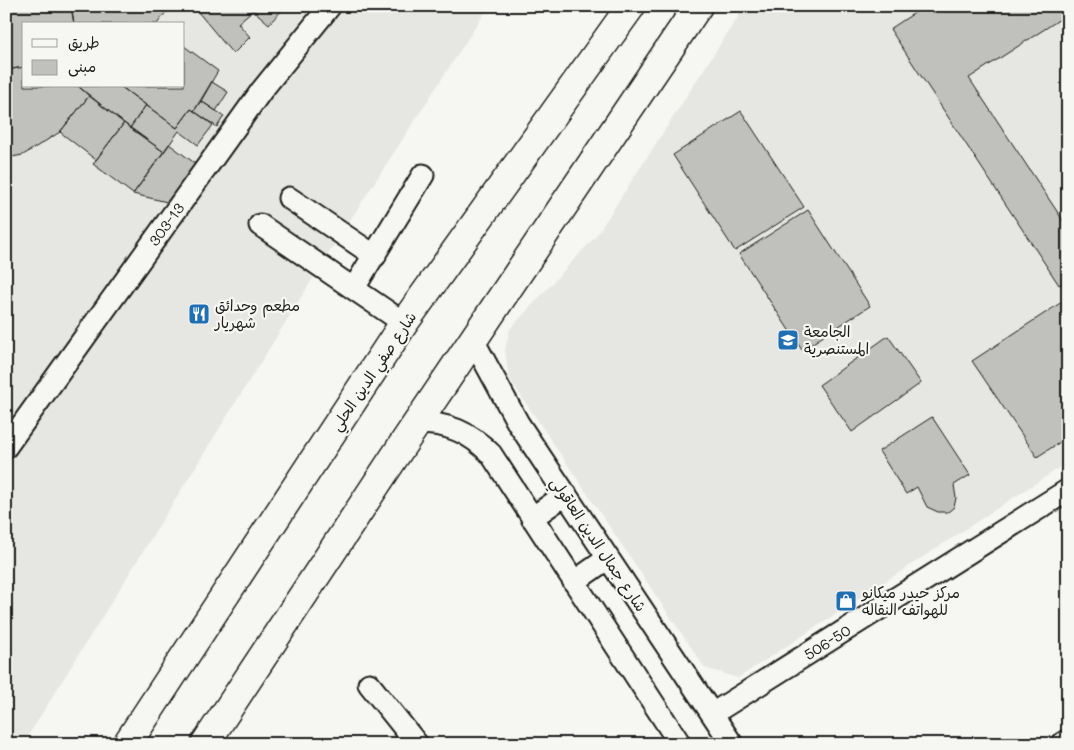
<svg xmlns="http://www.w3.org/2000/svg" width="1074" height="750" font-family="Mali,'Playpen Sans Arabic',sans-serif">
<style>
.built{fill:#e6e6e2;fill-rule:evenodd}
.building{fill:#c0c0bd;stroke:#1c1c1c}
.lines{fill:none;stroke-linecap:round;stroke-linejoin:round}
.minor-casing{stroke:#1c1c1c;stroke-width:25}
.major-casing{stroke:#1c1c1c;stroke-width:31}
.minor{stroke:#f6f6f2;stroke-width:21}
.major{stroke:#f6f6f2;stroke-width:28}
.labels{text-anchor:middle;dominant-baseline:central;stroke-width:4.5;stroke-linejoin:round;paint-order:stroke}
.street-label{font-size:15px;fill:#1c1c1c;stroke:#f6f6f2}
.poi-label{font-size:15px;fill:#1c1c1c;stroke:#f6f6f2;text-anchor:start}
</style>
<rect width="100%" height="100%" fill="#f6f6f2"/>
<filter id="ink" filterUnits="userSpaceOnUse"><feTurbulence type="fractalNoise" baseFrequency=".02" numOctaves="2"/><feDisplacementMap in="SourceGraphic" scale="10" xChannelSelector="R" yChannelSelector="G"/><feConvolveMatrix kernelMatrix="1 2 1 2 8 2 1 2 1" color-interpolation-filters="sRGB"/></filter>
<g filter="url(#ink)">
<path class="built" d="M6,6h483l-166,256 -300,482h-17zM24,24h160v62h-160z
M745,6h323v456l-330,216 -33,-10 -196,-290 -4,-28 5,-21 86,-93z"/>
<path class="building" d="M6,6h65l3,18h-50v43l-18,3z
M71,6h96l2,2 -12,16h-83z
M193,6h93l-17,18 -16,-14 -15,13 12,14 -17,17z
M925,6h143v8l-99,64 99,150v52l-9,5 -169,-256z
M184,46l34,25 -24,40 -3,-2 -14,19 -57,-42h64z
M24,67v19h54l11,10 -29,36 -37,23 -17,3v-88z
M212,82l16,10 -12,19 -15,-10z
M78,86h42l26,19 -16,23z
M89,96l35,27 -28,37 -36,-28z
M201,101l23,15 -7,11 -23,-16z
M146,105l31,23 14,-19 22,16 -15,20 -19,-14 -15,21 -34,-24z
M741,111l63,96 -69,44 -62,-96z
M124,123l40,29 -31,42 -40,-30z
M169,144l27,20 -29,38 -34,-8z
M808,210l62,96 -68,44 -63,-96z
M1068,298v139l-31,20 -65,-96z
M888,336l33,47 -69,49 -33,-47z
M932,417l38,58 -16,10 2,13 -2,9 -6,5h-10l-11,-5 -10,-20 -11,7 -27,-43z"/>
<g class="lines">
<g class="minor-casing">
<path id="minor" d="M289,198l86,58
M260,225l144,98
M354,288l69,-113
M473,340l45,83 214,321
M417,423c31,0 52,9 74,31l189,290
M6,447l256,-357 68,-84
M532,518l34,-24
M574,582l34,-24
M369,684l48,60
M712,714l356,-224
M1062,744l6,-4"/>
</g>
<g class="major-casing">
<path id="major" d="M127,744l277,-421 227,-317
M205,744l198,-300 295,-438"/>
</g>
<use href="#minor" class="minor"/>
<use href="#major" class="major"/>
</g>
</g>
<defs>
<g id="restaurant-square" transform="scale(1.125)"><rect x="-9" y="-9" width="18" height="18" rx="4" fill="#1f6fb2" stroke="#f6f6f2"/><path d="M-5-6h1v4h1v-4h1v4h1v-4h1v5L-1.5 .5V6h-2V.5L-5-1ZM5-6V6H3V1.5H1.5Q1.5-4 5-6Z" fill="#fff"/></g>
<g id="university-square" transform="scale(1.125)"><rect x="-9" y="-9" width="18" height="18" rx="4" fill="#1f6fb2" stroke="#f6f6f2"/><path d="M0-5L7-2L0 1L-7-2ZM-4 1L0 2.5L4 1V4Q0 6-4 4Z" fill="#fff"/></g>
<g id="shop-square" transform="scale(1.125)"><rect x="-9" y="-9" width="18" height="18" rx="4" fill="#1f6fb2" stroke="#f6f6f2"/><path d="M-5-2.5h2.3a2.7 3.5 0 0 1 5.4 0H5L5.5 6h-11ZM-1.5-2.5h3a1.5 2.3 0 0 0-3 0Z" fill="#fff"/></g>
</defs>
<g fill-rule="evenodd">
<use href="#restaurant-square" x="199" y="314"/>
<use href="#university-square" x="788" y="340"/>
<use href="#shop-square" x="846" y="601"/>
</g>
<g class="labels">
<g class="street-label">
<text transform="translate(166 224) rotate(-54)">303-13</text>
<text transform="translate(373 371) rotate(-56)">شارع صفي الدين الحلي</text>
<text transform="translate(599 544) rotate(56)">شارع جمال الدين العاقولي</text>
<text transform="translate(827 642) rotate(-32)">506-50</text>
</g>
<g class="poi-label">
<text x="215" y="305">مطعم وحدائق<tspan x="215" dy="17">شهريار</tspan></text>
<text x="804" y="331">الجامعة<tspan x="804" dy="17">المستنصرية</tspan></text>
<text x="862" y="592">مركز حيدر ميكانو<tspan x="862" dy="17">للهواتف النقاله</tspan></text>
</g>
</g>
<rect width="1074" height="750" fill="none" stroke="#f6f6f2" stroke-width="25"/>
<rect x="12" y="12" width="1049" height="725" fill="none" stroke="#1c1c1c" stroke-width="2" filter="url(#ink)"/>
<rect x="22" y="22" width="162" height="65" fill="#f6f6f2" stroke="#9f9f9c"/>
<rect x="32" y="39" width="25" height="8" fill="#f6f6f2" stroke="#9f9f9c"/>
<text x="68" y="48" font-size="15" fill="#1c1c1c">طريق</text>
<rect x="32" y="60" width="25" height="15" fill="#c0c0bd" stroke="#9f9f9c"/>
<text x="68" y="72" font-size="15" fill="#1c1c1c">مبنى</text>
</svg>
